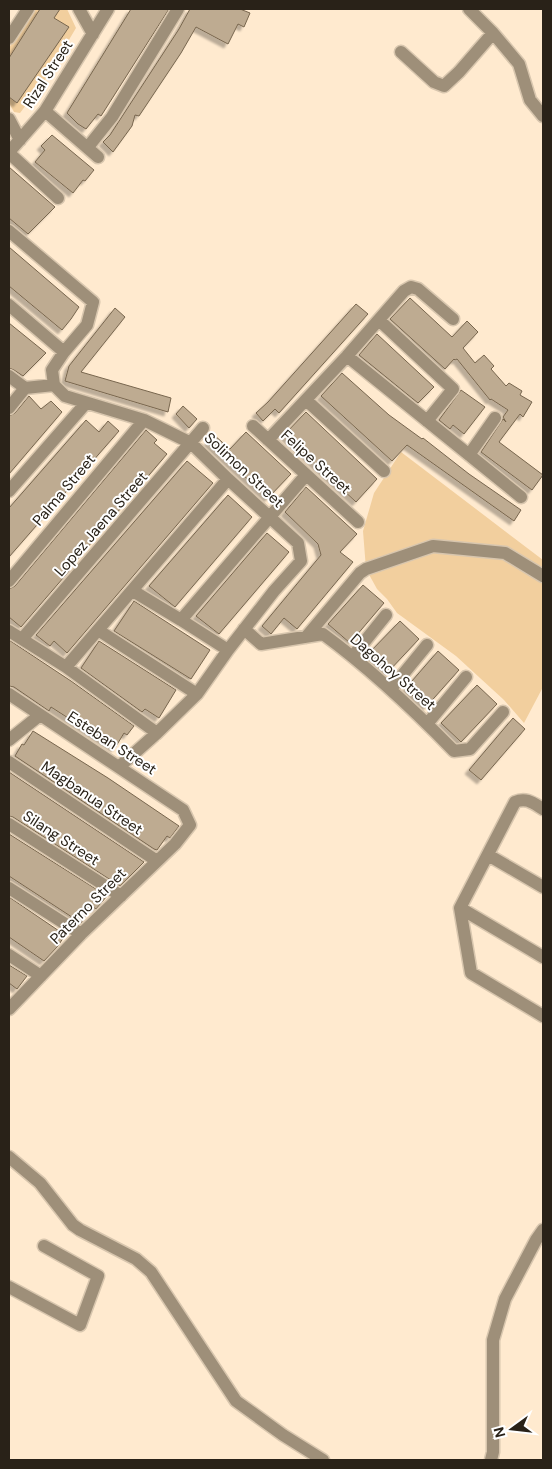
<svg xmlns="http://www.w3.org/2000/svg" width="552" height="1469" font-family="'DM Sans',sans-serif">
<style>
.green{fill:#f2cf9e}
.building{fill:#beab91;stroke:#78664e;filter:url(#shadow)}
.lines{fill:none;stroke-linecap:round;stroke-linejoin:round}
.minor-casing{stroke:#d8c6ae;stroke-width:15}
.minor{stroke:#9e8f79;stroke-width:12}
.labels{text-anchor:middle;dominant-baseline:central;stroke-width:4;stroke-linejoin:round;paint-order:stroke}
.street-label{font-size:15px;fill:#292218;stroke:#fff}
</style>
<defs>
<filter id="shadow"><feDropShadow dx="-4" dy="4" stdDeviation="1" flood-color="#0004"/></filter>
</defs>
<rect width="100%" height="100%" fill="#ffeacf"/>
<path class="green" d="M34,9h33l9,19 -31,52 -25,33 -6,-1 -5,-9v-55z
M401,452l142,108v127l-19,36 -20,-23 -48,-44 -59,-43 -10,-14 -10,-10 -11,-20 -3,-38 11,-38z"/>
<path class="building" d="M40,9h20l-6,9 15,9 -52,76 -8,-6v-39z
M131,9h38l-68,107 -3,-2 -12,15 -8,-5 -11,-11z
M190,9h50l10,4 -6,14 -6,-3 -10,20 -32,-17 -15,26 -42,63 -4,-1 -3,11 -19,26 -10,-10 7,-7 69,-106z
M52,135l42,35 -9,11 -2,-1 -10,13 -38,-31 10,-12 -4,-4z
M9,167l46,40 -27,27 -19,-16z
M9,247l70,60 -8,12 -9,11 -53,-44z
M410,298l42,39 15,-16 11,11 -15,16 12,15 9,-8 10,11 -3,3 15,17 3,-3 13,8 -2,4 12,7 -9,15 -3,-3 -21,28 44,33 -11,15 -51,-38 22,-33 3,3 -3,-5 5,-7 -17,-11 -1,1 -33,-41 -2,1 -1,-1 -9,10 -55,-50z
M356,304l12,10 -89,99 -4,-4 -12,12 -7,-8 12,-11z
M115,308l10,9 -44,55 90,26 -3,14 -103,-31 4,-15z
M9,323l37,30 -23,23 -9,-6 -5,-2z
M377,334l57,53 -16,16 -59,-48z
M342,373l47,42 33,24 1,-1 46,36 52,36 -7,11 -107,-76 -15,16 -71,-65z
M461,390l24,17 -21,27 -11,-9 -3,4 -11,-9z
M29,396l12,13 10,-8 11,11 -53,62v-58l6,-3z
M183,406l14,13 -8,9 -13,-14z
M306,412l71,67 -21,23 -72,-67z
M86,420l13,12 9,-11 11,10 -110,126v-49z
M146,430l11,10 -3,3 13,11 -98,115 1,1 -49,57 -12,-10v-28l6,-3z
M246,432l45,42 -23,24 -50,-46 -1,1 -10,-10 7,-8 16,14z
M187,461l26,22 -146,170 -13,-12 -4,5 -14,-11z
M306,487l51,47 -17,18 13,10 -56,67 -13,-11 -13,16 -9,-8 59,-71 -3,-11 -33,-32z
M228,495l24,22 -77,90 -26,-21z
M267,533l22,19 -70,82 -23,-18z
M363,585l21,18 -34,40 -22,-19z
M134,601l76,49 -19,29 -77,-48z
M400,621l19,18 -31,33 -20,-18z
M9,640l62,41 63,45 -7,9 -3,-2 -9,15 -64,-41 -2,4 -35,-24 -5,-1z
M99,641l77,49 -17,28 -14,-9 -3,3 -61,-44z
M438,651l21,19 -33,37 -21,-18z
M477,685l20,19 -36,38 -20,-19z
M513,718l12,11 -44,51 -12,-10z
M33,731l75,47 71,48 -9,12 -3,-2 -10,14 -3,-1 -139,-93 7,-12 2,1z
M9,772l135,90 -24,24 -107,-69 -4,-1z
M9,834l98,62 -11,13 -4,-3 -11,17 -72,-47z
M9,897l56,38 -7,11 -14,15 -35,-24z
M9,965l18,11 -10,13 -8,-6z"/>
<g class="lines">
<g class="minor-casing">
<path id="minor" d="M79,9l14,25
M469,9l24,24 26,31 11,36 13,16
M9,38l19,-29
M401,52l33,30 10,4 15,-14 34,-39
M45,111l53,46
M9,119l11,21
M88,147l24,-30 66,-108
M9,152l36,-41 63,-102
M9,153l49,45
M9,231l84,71 -6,23 -23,27 -12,18 2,15 11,11 79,24 47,23 37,36 70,64 3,18 -27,30 -46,59 -31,44 -40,39 -38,34
M9,305l55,47
M379,320l74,69 -26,32
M347,356l174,141
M9,376l16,12
M306,400l78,71
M9,408l16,-20 29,-3
M253,426l105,96
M268,440l79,-84 57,-65 7,-4 7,2 35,30
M469,455l26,-37
M9,491l77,-88
M9,581l135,-161
M133,591l48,29 47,30
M181,620l125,-145
M244,629l17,15 62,-10c48,35 90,75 131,117l16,-2 33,-37
M98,630l99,64
M9,631l57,36 91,66
M306,637l54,-64 6,-4 67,-23 72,7 38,23
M22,639l181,-211
M353,656l33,-41
M66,667l162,-188
M391,689l36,-44
M9,694l174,116 7,15 -15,19 -94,90 -72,75
M427,724l39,-47
M9,740l31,-25
M9,762l148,99
M543,809c-10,-6 -17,-12 -28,-7l-55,106 11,65 72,43
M9,824l112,72
M488,855l55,32
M9,888l72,46
M460,908l83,49
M9,955l32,21
M9,1157l31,26 33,42 7,5 56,29 15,13 85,129 47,34 40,25
M9,1287l71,38 18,-49 -54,-30
M491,1460l2,-8v-112l12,-41 31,-59 7,-10"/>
</g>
<use href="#minor" class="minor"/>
</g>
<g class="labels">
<g class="street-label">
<text transform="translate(48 74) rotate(-57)">Rizal Street</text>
<text transform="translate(316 462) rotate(42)">Felipe Street</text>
<text transform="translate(244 470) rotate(43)">Solimon Street</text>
<text transform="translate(64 490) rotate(-50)">Palma Street</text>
<text transform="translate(101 524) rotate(-49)">Lopez Jaena Street</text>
<text transform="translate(393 672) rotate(41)">Dagohoy Street</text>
<text transform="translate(112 743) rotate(33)">Esteban Street</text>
<text transform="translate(92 798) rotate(34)">Magbanua Street</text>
<text transform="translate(61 838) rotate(33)">Silang Street</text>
<text transform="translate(88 906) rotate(-45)">Paterno Street</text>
</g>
</g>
<rect width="552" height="1469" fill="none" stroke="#292218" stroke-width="20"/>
<g transform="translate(512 1429) rotate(255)" stroke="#ffffff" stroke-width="4" paint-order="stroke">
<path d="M0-4L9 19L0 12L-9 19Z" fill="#292218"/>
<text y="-8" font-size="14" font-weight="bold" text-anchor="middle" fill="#292218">N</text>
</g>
</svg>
